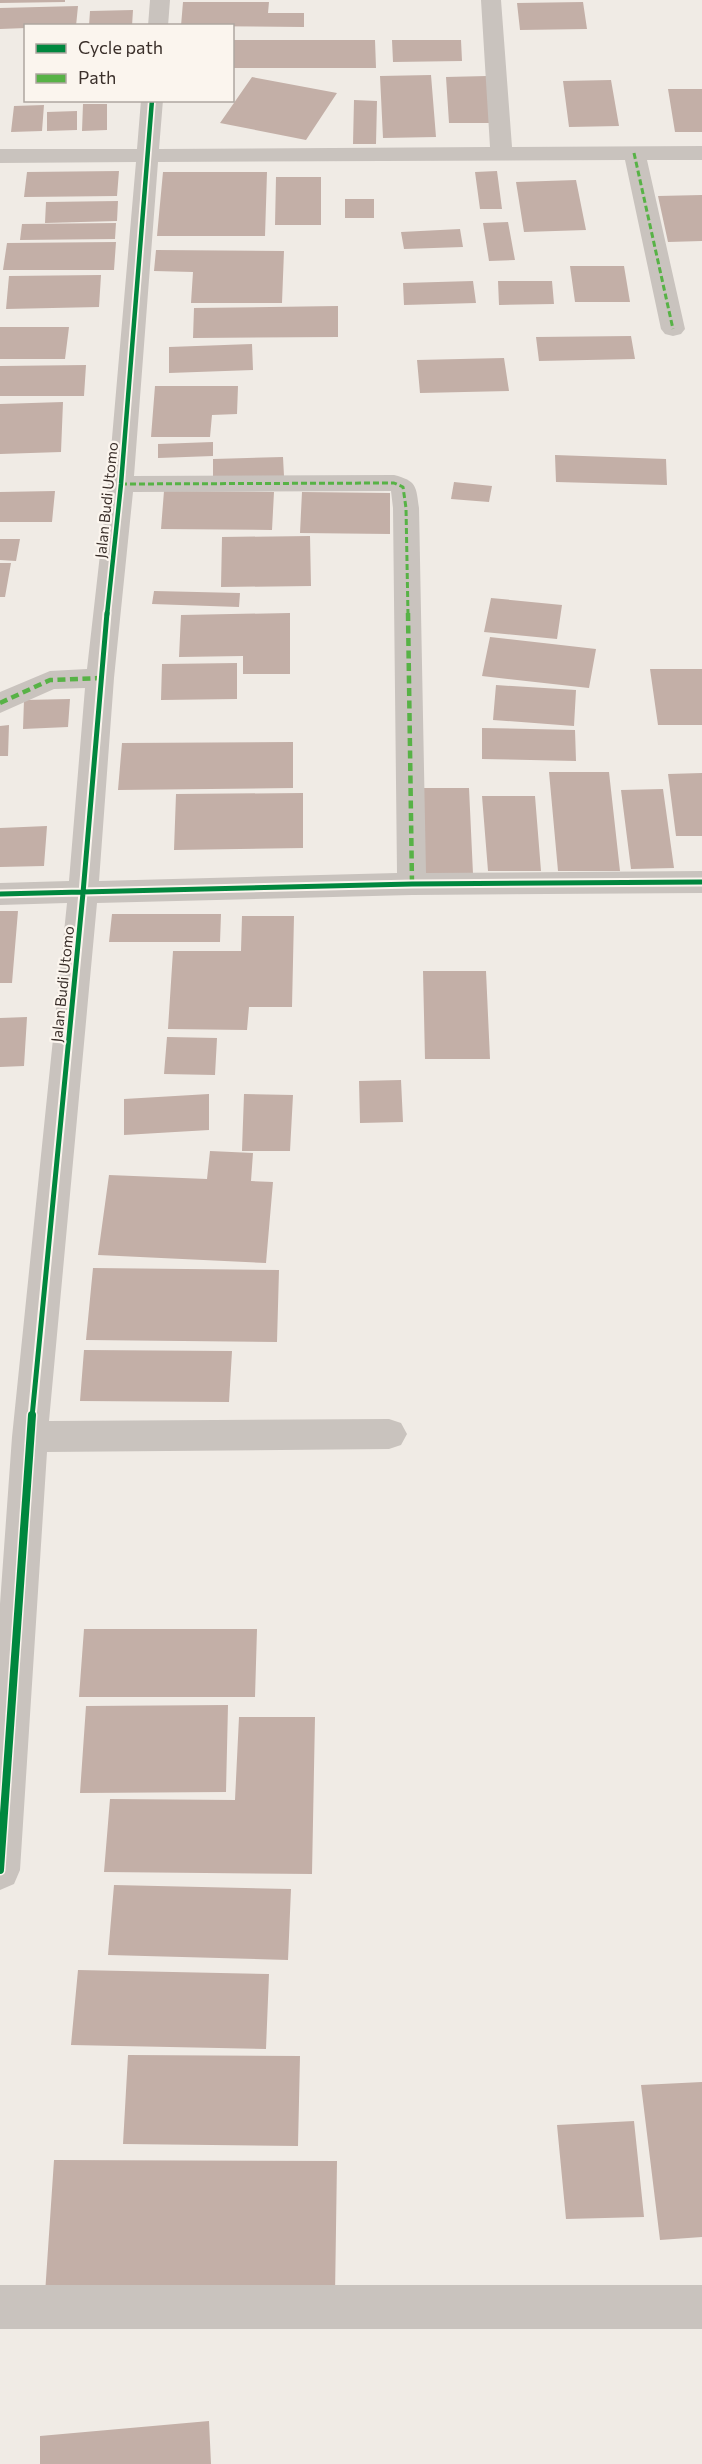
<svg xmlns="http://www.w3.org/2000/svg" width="702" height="2464" font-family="Commissioner,sans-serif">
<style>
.building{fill:#c3afa7}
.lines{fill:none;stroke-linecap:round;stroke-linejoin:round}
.minor{fill:#c9c3be;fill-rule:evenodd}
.quiet-far1{stroke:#57b246;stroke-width:3;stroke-dasharray:6 3;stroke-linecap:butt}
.quiet{stroke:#57b246;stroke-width:4.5;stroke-dasharray:8 4.5;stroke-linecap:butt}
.cycleway-far2-casing{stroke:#fbf5ee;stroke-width:8}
.cycleway-far1-casing{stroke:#fbf5ee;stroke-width:9}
.cycleway-casing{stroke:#fbf5ee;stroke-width:11}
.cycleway-far2{stroke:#00873e;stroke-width:4.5}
.cycleway-far1{stroke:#00873e;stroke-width:5}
.cycleway{stroke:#00873e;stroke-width:8}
.labels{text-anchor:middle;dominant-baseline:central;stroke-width:4.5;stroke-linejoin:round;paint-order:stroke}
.street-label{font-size:15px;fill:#3b302b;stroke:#fbf5ee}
</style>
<rect width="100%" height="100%" fill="#f0ebe5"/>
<path class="building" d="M0,0h65v2l-65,1z
M183,2h86l-1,11h36v14l-123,-1z
M583,2l4,27 -67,1 -3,-27z
M78,6l-2,20h-50v2l-26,1v-21z
M133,10l-1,16h-43l1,-15z
M232,40h143l1,28h-144z
M392,40h69l1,21 -69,1z
M431,75l5,62 -53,1 -3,-62z
M487,76l3,47h-41l-3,-46z
M252,77l85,16 -31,47 -86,-17z
M611,80l8,46 -50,1 -6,-46z
M668,89h34v43h-27z
M354,100l23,1 -1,43h-23z
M83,104h24v26l-25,1z
M44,105l-2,26 -31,1 3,-26z
M77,111v19l-30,1v-19z
M119,171l-2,25 -93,1 3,-25z
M497,171l5,38h-22l-5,-37z
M163,172h104l-2,64h-108z
M276,177h45v48h-46z
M576,180l10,50 -62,2 -8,-50z
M702,195v46l-34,1 -10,-46z
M345,199h29v19h-29z
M118,201l-1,20 -72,2 1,-21z
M508,222l7,38 -26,1 -6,-38z
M116,223l-1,16 -95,1 2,-16z
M460,229l3,18 -59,2 -3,-17z
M116,242l-2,28h-111l4,-27z
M156,250l128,1 -2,52h-91l2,-31 -39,-1z
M570,266h54l6,36h-55z
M101,275l-2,32 -93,2 3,-33z
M473,281l3,22 -72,2 -1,-22z
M498,281h54l2,23 -55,1z
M338,306v31l-145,1 1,-30z
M0,327h69l-4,32h-65z
M631,336l4,23 -96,2 -3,-24z
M252,344l1,26 -84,3v-26z
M504,358l5,33 -89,2 -3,-33z
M86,365l-2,31h-84v-30z
M155,386h83l-1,28 -25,1 -2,22h-59z
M63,402l-2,50 -61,2v-50z
M213,442v14l-55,2v-14z
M555,455l111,4 1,26 -111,-3z
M283,457l1,19 -71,2v-19z
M454,482l38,4 -3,16 -38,-3z
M55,491l-3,31h-52v-30z
M164,491l110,1 -2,38 -111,-1z
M302,492l88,1v41l-90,-1z
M310,536l1,50 -90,1 1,-50z
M0,539h20l-4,22 -16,-1z
M0,563h11l-6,34h-5z
M154,591l86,2 -1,14 -87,-3z
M491,598l71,7 -5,34 -73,-7z
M290,613v61h-47v-18l-64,1 2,-42z
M490,637l106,12 -7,39 -107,-12z
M237,663v36l-76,1 1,-36z
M650,669h52v56h-44z
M496,685l80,5 -2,36 -81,-6z
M70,699l-2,28 -45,2 1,-29z
M9,725l-1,31h-8v-30z
M482,728l93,2 1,31 -94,-2z
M293,742v46l-175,2 4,-47z
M549,772h60l11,99h-62z
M702,773v63h-26l-8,-62z
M419,788h50l4,86h-52z
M663,789l11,79 -43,1 -10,-79z
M303,793v55l-129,2 2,-56z
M482,796h53l6,75h-53z
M47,826l-3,40 -44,1v-39z
M0,911h18l-6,72h-12z
M112,914h109l-1,28h-111z
M242,916h52l-2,91h-43l-2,23 -79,-1 5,-78h68z
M423,971h63l4,88h-65z
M27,1017l-3,49 -24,1v-49z
M167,1037l50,1 -2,37 -51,-1z
M401,1080l2,42 -43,1 -1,-42z
M209,1094v36l-85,5v-36z
M244,1094l49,1 -3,56h-48z
M210,1151l43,2 -2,28 22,1 -7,81 -168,-8 11,-80 98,4z
M93,1268l186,2 -2,72 -191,-2z
M84,1350l148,1 -3,51 -149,-1z
M84,1629h173l-2,68h-176z
M228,1705l-2,87 -146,1 6,-87z
M239,1717h76l-3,157 -208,-2 6,-73 125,1z
M114,1885l177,4 -3,71 -180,-5z
M78,1970l191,4 -3,75 -195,-4z
M128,2055l172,1 -2,90 -175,-2z
M702,2082v155l-42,3 -19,-155z
M634,2121l10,96 -78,2 -9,-94z
M54,2160l283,1 -2,135 -290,-2z
M209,2421l2,43h-171v-28z"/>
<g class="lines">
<path class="minor" d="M150,0h20l-2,26h-20z
M481,0h20l11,147 190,-1v14h-55l38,169 -4,5 -8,2 -8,-2 -4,-5 -36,-169 -467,2 -24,314 260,-1c23,6 22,11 25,33l7,365 276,-2v22l-290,2 -315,8 -48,518 340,-2 12,4 6,11 -6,11 -12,4 -342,3 -27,418 -6,14 -14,6v-286l12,-167 55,-534 -67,2v-22l69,-2 16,-193 -31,1 -54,24v-21l50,-21 37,-2 21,-185 28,-322 -136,1v-14h137l4,-49h22l-4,49 331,-2zM391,491l2,17 4,365 -298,8 15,-203 19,-186z
M0,2285h702v44h-702z"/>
<path class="quiet-far1" d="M634,153l39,176
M121,484l273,-1 9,4 3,21 2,107"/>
<path class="quiet" d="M408,613l4,271
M0,703l50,-23 50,-2"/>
<g class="cycleway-far2-casing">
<path id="cycleway-far2" d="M107,615l14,-131 31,-384"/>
</g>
<g class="cycleway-far1-casing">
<path id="cycleway-far1" d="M0,894l412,-10 290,-2
M32,1417l51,-524 24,-280"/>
</g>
<g class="cycleway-casing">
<path id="cycleway" d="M0,1870l32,-455"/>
</g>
<use href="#cycleway-far2" class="cycleway-far2"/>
<use href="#cycleway-far1" class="cycleway-far1"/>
<use href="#cycleway" class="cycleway"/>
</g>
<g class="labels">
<g class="street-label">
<text transform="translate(106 500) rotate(-84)">Jalan Budi Utomo</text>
<text transform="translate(62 984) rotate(-84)">Jalan Budi Utomo</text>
</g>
</g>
<rect x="24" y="24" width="210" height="78" fill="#fbf5ee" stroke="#aea6a0" stroke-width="1.5"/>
<rect x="36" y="44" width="30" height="9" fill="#00873e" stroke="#aea6a0" stroke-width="1.5"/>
<text x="78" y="54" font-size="18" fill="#3b302b">Cycle path</text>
<rect x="36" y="74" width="30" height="9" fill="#57b246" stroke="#aea6a0" stroke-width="1.5"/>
<text x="78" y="84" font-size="18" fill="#3b302b">Path</text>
</svg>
